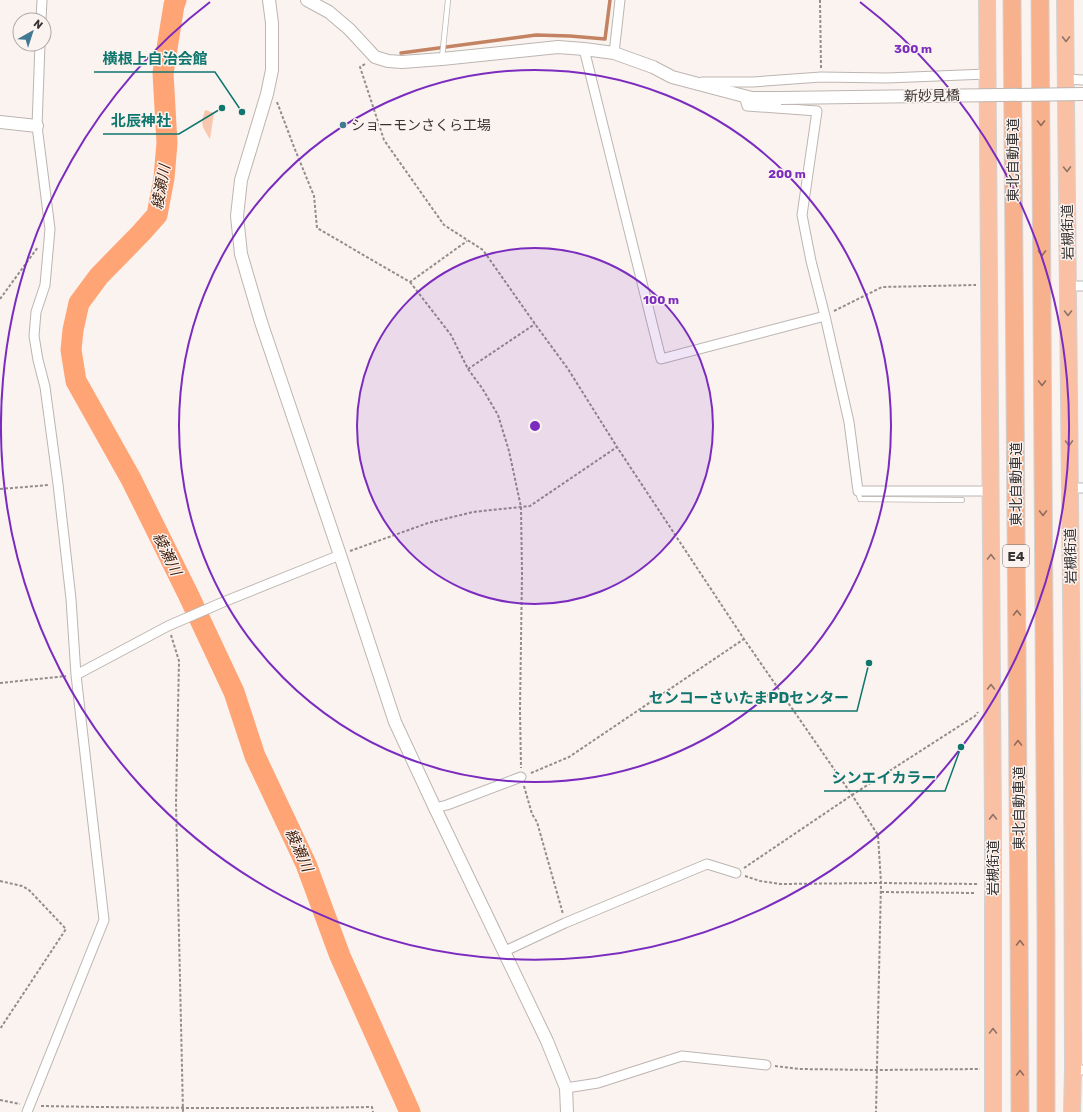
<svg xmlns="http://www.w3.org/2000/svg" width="1083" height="1112" font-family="Rubik,'Noto Sans JP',sans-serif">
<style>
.green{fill:#f9c7ae}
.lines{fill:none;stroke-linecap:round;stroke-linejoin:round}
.stream{stroke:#c38261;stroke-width:3.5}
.river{stroke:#ffa475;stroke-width:21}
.service-casing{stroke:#bcb5b1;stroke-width:6}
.minor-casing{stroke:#bcb5b1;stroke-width:11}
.tertiary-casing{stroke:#bcb5b1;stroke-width:14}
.trunk-casing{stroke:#d3d2d2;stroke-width:18}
.motorway-casing{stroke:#d3d2d2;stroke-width:19}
.path{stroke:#928d8b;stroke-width:2;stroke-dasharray:3 2;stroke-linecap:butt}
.service{stroke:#fff;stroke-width:4.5}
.minor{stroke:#fff;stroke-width:9}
.tertiary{stroke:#fff;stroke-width:12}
.trunk{stroke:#fac0a4;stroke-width:16}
.motorway{stroke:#f8b18d;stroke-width:17}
.tertiary-bridge-casing{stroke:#bcb5b1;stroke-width:14;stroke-linecap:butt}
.tertiary-bridge{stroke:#fff;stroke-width:12}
.oneway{stroke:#8f7366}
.oneway2{stroke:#8e6c5c}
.ring{fill:none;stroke:#7b2cbf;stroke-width:2}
.poi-dot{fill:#3f7992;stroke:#fbf3f0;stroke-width:1.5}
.labels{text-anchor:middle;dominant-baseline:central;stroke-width:3;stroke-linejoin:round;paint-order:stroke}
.shield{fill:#fbf3f0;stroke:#726d6c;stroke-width:1}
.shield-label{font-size:13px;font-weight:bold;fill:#373433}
.street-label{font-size:14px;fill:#373433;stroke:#fbf3f0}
.poi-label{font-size:14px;fill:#373433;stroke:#fbf3f0;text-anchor:start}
.water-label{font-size:15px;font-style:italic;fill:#44210d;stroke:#fbf3f0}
.centre{fill:#7b2cbf;stroke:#fbf3f0;stroke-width:2}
.ring-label{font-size:12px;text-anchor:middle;font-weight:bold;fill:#7b2cbf;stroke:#fbf3f0;stroke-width:3;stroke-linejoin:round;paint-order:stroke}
.leader{fill:none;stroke:#0f766e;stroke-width:1.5}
.callout-dot{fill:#0f766e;stroke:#fbf3f0;stroke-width:1.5}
.callout-label{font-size:15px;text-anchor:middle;font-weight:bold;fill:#0f766e;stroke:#fbf3f0;stroke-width:3;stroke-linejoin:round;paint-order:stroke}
</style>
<rect width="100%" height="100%" fill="#fbf3f0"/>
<path class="green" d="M205,110l9,3 -4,26c-8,-13 -10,-14 -5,-29z"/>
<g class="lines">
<path class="stream" d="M401,53l135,-18 34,1 35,3 5,-39"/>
<path class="river" d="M176,0l-2,5 -11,68 4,70 -3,35 -7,37 -16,18 -42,43 -20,27 -6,27 -2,20 5,31 55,98 57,115 46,98 21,64 51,108 34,92 70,156"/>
<g class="service-casing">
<path id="service" d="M442,58l6,-58
M858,491l2,8 102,1"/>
</g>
<g class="minor-casing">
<path id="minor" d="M41,20l1,-20
M584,49l77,310 164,-43
M614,53l6,-53
M1066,79l17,1
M702,82h51l68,-5 66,1 100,-4
M744,96l3,10 70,5 -15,104 9,46 14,55 24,106 9,69h133
M1068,286h15
M1070,488h13
M76,675l92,-49 53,-23 119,-48
M435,808l12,-3 74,-28
M505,951l60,-28 142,-59 29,9
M1073,1069l10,1
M566,1088l32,-5 84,-27 84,9
M27,1112l77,-192 -28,-245 -5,-76 -13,-115 -13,-97 -7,-27 -4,-24 2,-24 9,-27 5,-56 -13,-103 3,-82"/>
</g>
<g class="tertiary-casing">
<path id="tertiary" d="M269,0l3,23v47l-5,24 -26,86 -4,36 4,38 20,68 79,233 55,167 40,86 112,233 19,47 1,24
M307,0l22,12 20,17 26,28 13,4 14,1 40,-3 116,-12 26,2 30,4 39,14 19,10 72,19 8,2h29
M0,122l37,4"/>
</g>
<g class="trunk-casing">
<path id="trunk" d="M987,0l6,824v288
M1065,0l7,694 1,375 -1,43"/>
</g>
<g class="motorway-casing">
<path id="motorway" d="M1012,0l7,921 1,191
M1040,0l6,929v183"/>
</g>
<path class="path" d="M820,0l1,68
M365,64l-5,3 24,73 60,85 39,25 52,74 33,45 49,78 127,192 108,156 26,40 3,48 -5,229
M277,102l17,45 20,49 3,32 93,54 57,-41
M410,282l41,53 17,34 14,19 16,27 11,36 12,56 1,67 -2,136 1,58
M0,299l38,-52
M834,311l48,-24 94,-2
M468,369l67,-45
M0,489l49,-4
M350,551l78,-28 45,-11 57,-6 87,-59
M171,635l8,26 -3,142 7,309
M0,683l66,-7
M531,773l38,-16 175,-118
M524,786l8,28 5,8 26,92
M744,868l108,-73 123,-79 3,-4
M745,876l15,5 20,3 101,-1 98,1
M0,881l22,5 7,4 37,39 -66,100
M881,892l93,1
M775,1066l24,3 78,1 103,-1
M0,1100l20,4
M41,1106c110,2 220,3 331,1l1,5"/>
<use href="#service" class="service"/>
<use href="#minor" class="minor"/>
<use href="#tertiary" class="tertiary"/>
<use href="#trunk" class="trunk"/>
<use href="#motorway" class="motorway"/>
<g class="tertiary-bridge-casing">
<path id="tertiary-bridge" d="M781,98l302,-4"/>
</g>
<use href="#tertiary-bridge" class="tertiary-bridge"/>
</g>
<defs><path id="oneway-chevron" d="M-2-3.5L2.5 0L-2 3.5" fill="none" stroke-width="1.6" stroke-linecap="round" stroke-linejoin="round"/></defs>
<g class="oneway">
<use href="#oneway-chevron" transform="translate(1066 39) rotate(90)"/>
<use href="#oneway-chevron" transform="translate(1067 169) rotate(89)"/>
<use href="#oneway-chevron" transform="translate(1068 313) rotate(90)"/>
<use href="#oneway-chevron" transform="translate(1069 443) rotate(89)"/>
<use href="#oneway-chevron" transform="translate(991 557) rotate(-90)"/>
<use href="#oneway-chevron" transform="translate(991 687) rotate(-90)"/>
<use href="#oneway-chevron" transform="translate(993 817) rotate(-91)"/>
<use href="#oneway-chevron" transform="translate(993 1031) rotate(-90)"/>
</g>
<g class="oneway2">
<use href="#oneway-chevron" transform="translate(1041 123) rotate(90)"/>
<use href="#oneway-chevron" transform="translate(1042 253) rotate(90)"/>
<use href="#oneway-chevron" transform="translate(1042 383) rotate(90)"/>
<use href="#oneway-chevron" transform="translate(1043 513) rotate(90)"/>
<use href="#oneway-chevron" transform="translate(1017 613) rotate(-90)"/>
<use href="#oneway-chevron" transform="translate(1018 743) rotate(-90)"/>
<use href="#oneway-chevron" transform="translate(1020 943) rotate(-90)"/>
<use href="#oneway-chevron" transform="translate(1020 1073) rotate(-90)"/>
</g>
<circle cx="535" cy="426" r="178" fill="#7b2cbf" fill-opacity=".12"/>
<g class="ring">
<circle cx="535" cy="426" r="178"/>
<circle cx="535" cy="426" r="356"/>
<path d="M860 2A534 534 0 1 1 210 2"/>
</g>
<circle class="poi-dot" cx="343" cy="125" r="4"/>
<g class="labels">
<rect class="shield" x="1003" y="545" width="26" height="22" rx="3"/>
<g class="shield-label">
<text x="1016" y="556">E4</text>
</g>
<g class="street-label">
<text transform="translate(932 96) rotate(-1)">新妙見橋</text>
<text transform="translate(1013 160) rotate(-90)">東北自動車道</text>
<text transform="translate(1068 232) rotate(-91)">岩槻街道</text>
<text transform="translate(1016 484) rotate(-90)">東北自動車道</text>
<text transform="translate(1071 556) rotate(-91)">岩槻街道</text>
<text transform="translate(1019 808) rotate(-90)">東北自動車道</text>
<text transform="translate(993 868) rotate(-90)">岩槻街道</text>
</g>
<g class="poi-label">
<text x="351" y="125">ショーモンさくら工場</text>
</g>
<g class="water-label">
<text transform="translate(161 187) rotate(-80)">綾瀬川</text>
<text transform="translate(167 554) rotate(64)">綾瀬川</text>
<text transform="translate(299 850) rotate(66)">綾瀬川</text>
</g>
</g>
<circle cx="535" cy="426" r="6" class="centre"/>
<g class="ring-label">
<text x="913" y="53">300 m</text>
<text x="787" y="178">200 m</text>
<text x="661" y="304">100 m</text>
</g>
<path class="leader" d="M242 112L215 72H94M222 108L179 134H103M869 663L857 711H640M961 747L945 791H824"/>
<g class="callout-dot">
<circle cx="242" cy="112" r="4"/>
<circle cx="222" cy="108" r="4"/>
<circle cx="869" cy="663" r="4"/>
<circle cx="961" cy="747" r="4"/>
</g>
<g class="callout-label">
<text x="155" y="64">横根上自治会館</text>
<text x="141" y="126">北辰神社</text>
<text x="749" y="703">センコーさいたまPDセンター</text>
<text x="884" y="783">シンエイカラー</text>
</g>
<g transform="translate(32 32) rotate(39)"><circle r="19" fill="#fbf3f0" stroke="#ada7a4"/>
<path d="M0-3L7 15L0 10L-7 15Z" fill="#3f7992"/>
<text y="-6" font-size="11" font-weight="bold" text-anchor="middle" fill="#373433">N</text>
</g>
</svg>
